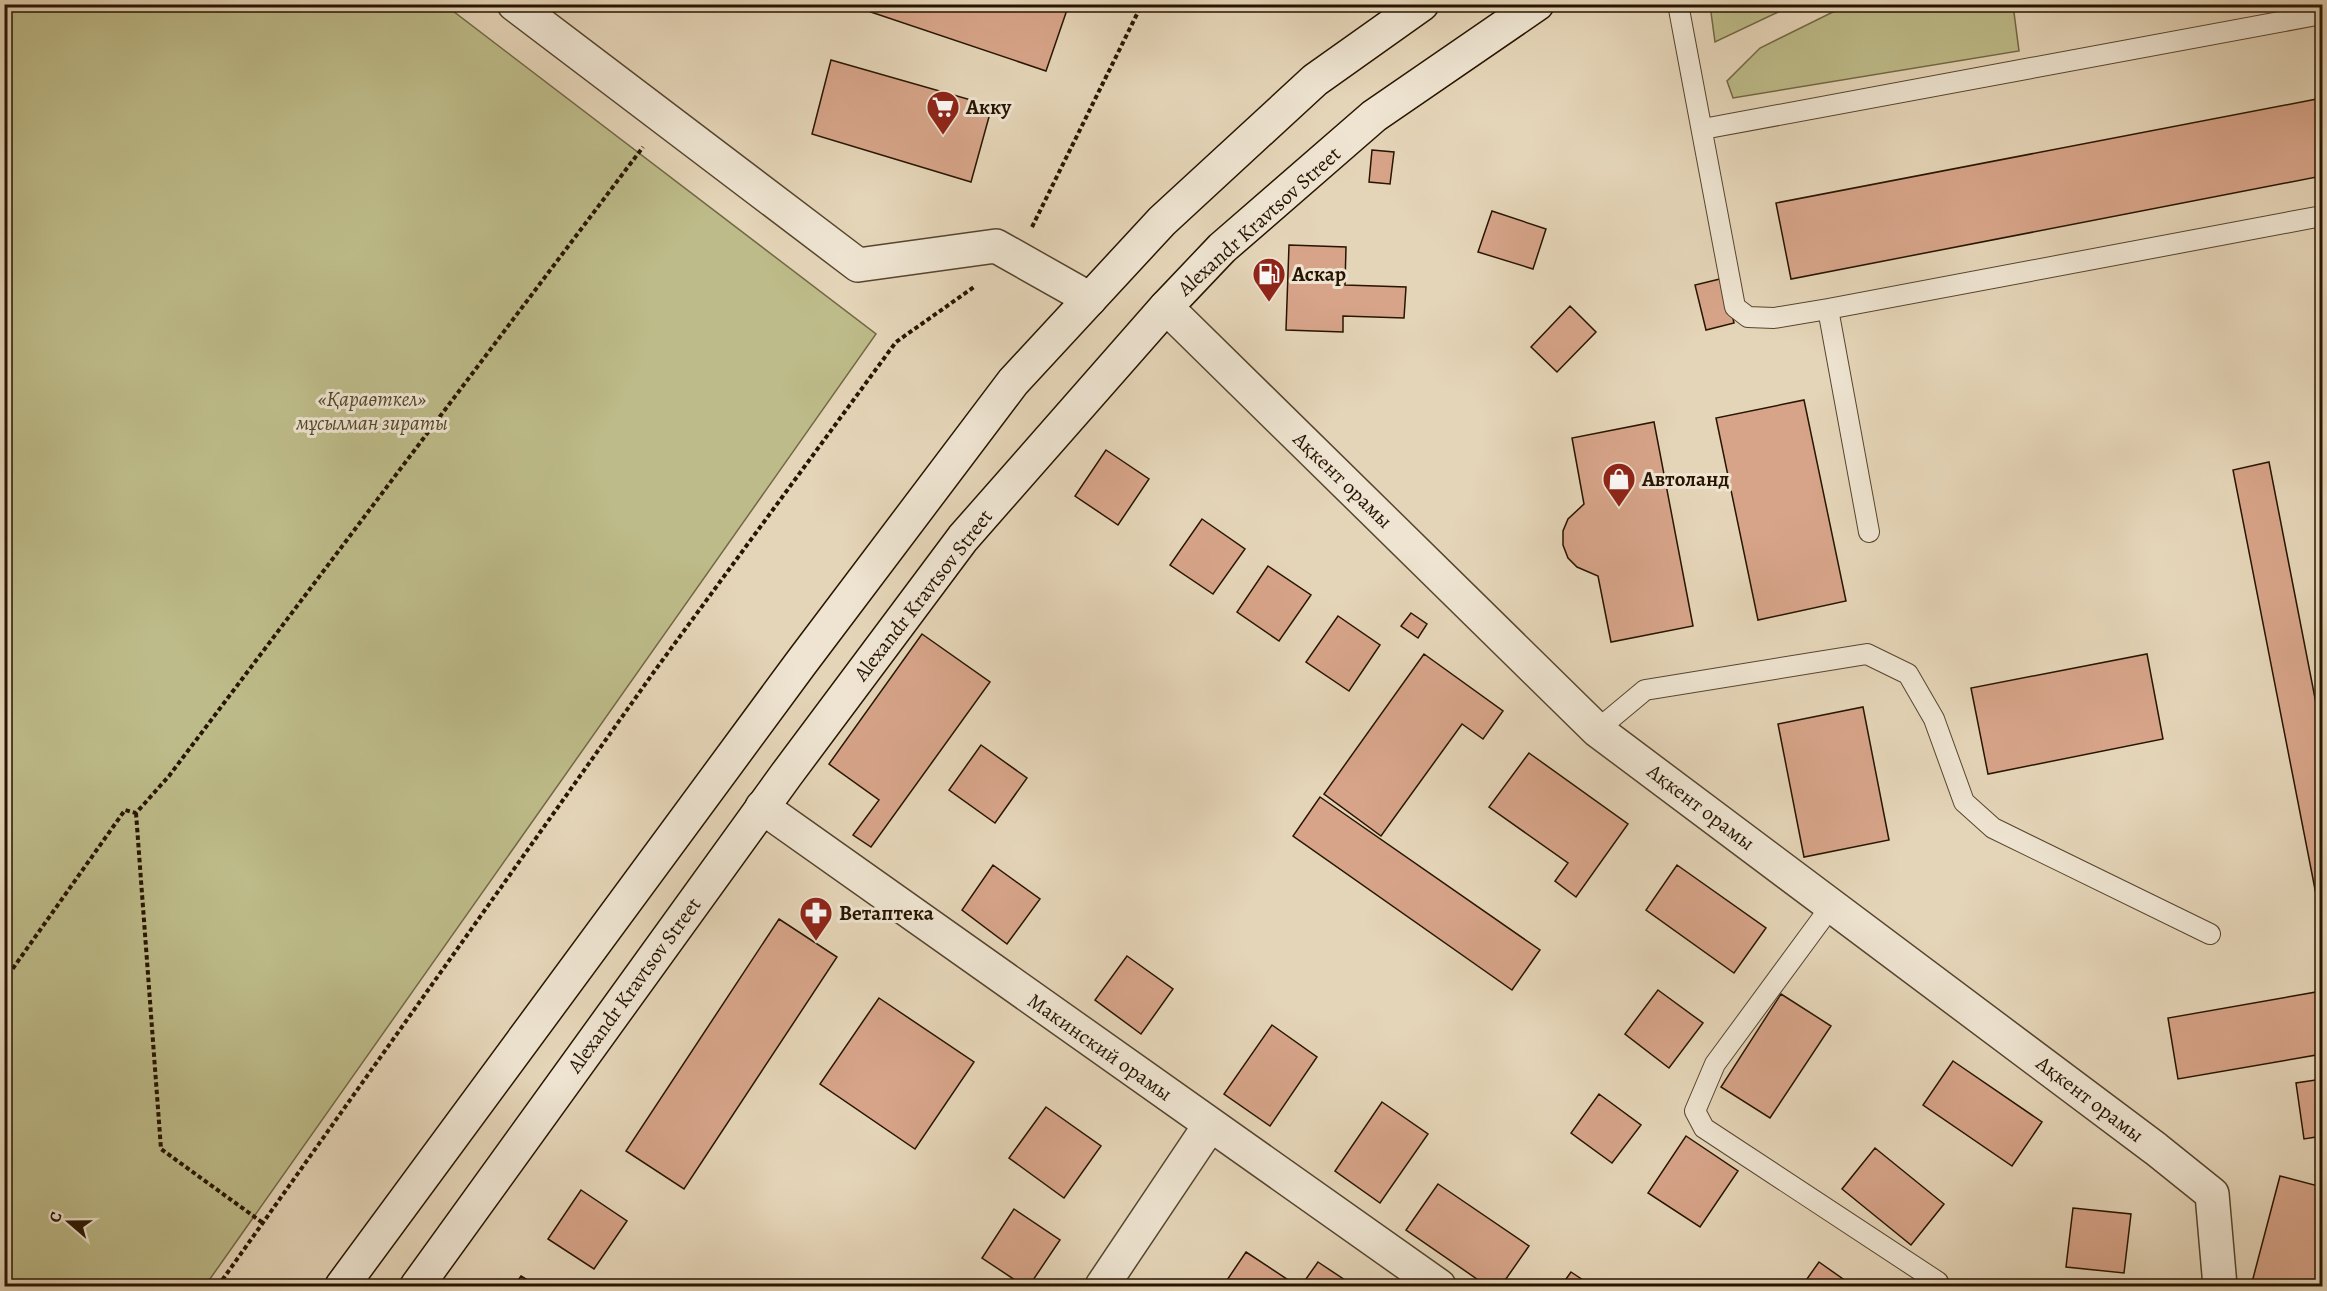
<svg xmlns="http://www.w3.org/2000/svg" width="2327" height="1291" font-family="Alegreya,serif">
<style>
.green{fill:#bdbb89;stroke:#726844;stroke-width:1.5}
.building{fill:#d7a489;stroke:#271500;stroke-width:1.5}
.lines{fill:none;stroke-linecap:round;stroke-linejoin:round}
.lane-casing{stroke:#56452e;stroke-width:22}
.street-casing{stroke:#56452e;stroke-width:36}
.secondary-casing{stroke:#271500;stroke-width:36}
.path{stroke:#271500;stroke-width:4;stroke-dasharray:4.5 3;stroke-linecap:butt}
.lane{stroke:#eee4d1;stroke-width:20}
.street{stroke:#eee4d1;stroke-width:33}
.secondary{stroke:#eee4d1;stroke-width:33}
.labels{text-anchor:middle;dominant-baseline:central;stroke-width:6;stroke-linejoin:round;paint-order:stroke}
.poi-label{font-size:21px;font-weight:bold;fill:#271500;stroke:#eee4d1;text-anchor:start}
.street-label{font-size:21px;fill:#271500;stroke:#eee4d1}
.park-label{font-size:21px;font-style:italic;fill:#544729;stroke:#eee4d1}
</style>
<rect width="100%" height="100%" fill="#e5d5b8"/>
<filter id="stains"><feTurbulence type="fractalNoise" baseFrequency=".00333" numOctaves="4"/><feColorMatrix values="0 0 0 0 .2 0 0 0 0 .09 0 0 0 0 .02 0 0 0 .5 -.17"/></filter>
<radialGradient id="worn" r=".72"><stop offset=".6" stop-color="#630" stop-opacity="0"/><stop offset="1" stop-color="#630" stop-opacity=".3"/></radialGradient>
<path class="green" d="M5,4l440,1 431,329 -671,952h-200z
M1710,5v-1l83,1 -78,37z
M1847,5h166l6,46 -286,47 -6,-17 33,-33z"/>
<path class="building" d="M847,4h222l-23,67z
M831,60l161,46 -21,76 -159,-48z
M2322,98v78l-531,103 -15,-76z
M1372,150l22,2 -4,32 -21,-2z
M1492,211l54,18 -13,40 -55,-17z
M1289,245l57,2 -1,38 61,2 -2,31 -61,-2v16l-57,-2z
M1724,278l10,45 -28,7 -11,-45z
M1570,306l26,26 -39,40 -26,-25z
M1804,400l42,201 -88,19 -42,-202z
M1654,422l39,204 -82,16 -13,-66 -21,-9 -9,-9 -5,-13v-14l5,-12 16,-15 -12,-66z
M1106,450l43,29 -31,46 -43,-29z
M2269,462l53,272v191l-89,-455z
M1202,519l43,30 -32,45 -43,-29z
M1268,566l43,29 -32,46 -42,-29z
M1411,613l16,11 -9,14 -17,-12z
M1338,616l42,29 -31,46 -43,-29z
M922,634l68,48 -119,165 -18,-12 26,-35 -50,-36z
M1424,654l79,57 -20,28 -21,-15 -81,112 -57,-42z
M2147,654l16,85 -175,35 -17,-86z
M1863,707l26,133 -85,17 -26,-133z
M981,745l46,33 -32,45 -46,-33z
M1529,753l99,71 -52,73 -21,-16 13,-18 -79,-56z
M1320,797l220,153 -28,40 -219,-154z
M993,865l47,34 -33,45 -45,-34z
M1677,865l89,63 -32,45 -88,-63z
M779,919l58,38 -153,232 -58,-38z
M1127,956l46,33 -32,45 -46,-34z
M1658,990l45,33 -34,45 -44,-34z
M2322,991v63l-144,25 -10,-61z
M1781,994l50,32 -61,92 -49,-31z
M879,998l95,64 -59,87 -95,-65z
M1272,1025l45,32 -47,69 -46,-32z
M1953,1061l89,61 -30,44 -89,-61z
M2322,1079v57l-18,3 -8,-56z
M1599,1094l42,31 -29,38 -41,-30z
M1382,1102l46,32 -48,69 -45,-32z
M1046,1107l55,39 -37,52 -55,-40z
M1686,1136l52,35 -38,56 -52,-34z
M1875,1148l69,56 -33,41 -69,-56z
M2280,1176l42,11v99h-71z
M1438,1184l91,62 -28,40h-14l-81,-56z
M581,1190l46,31 -33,48 -46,-30z
M2073,1208l58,6 -7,59 -58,-6z
M1014,1209l46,31 -31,46h-5l-42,-28z
M1246,1252l47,31 -3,3h-67z
M1318,1262l36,24h-53z
M1819,1262l34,24h-51z
M1571,1272l21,14h-31z
M521,1276l16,10h-23z"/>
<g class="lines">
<g class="lane-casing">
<path id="lane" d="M1678,4l57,303 13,10 26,1 54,-9 494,-93
M1703,129l619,-115
M1828,309l41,223
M1597,730l48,-40 222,-36 41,20 26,45 30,83 29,26 217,106
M1832,905l-117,159 -20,47 9,17 234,154"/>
</g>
<g class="street-casing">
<path id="street" d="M514,4l344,261 138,-19 94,53
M1166,307l431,423 559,419 56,45 8,92
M762,807l677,479
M1102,1286l108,-161"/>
</g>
<g class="secondary-casing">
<path id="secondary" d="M342,1286l459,-623 212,-281 149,-161 153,-141 107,-76
M417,1286l369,-511 177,-237 203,-231 56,-59 152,-132 163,-112"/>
</g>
<path class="path" d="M1032,227l110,-223
M136,813l25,336 102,74
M4,981l121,-171 11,3 33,-37 474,-629
M218,1286l438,-617 240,-327 78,-55"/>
<use href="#lane" class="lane"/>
<use href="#street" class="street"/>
<use href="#secondary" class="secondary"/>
</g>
<defs>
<g id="supermarket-pin" transform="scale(1.725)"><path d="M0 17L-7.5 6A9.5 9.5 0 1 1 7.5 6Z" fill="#8f2418" stroke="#eee4d1"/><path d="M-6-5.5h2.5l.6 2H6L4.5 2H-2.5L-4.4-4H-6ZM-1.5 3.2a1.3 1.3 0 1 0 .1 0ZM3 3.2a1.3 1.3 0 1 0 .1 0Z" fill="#fff"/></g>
<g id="fuel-pin" transform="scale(1.725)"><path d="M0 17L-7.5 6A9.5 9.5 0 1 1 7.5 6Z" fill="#8f2418" stroke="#eee4d1"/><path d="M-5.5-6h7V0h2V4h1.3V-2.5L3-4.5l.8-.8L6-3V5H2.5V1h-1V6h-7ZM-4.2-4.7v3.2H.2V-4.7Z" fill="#fff"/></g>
<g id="shop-pin" transform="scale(1.725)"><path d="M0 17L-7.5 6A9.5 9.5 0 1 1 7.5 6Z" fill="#8f2418" stroke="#eee4d1"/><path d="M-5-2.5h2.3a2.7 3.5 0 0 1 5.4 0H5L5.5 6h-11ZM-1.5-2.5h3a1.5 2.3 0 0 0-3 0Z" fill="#fff"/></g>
<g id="pharmacy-pin" transform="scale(1.725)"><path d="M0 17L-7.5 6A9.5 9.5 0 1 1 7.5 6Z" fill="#8f2418" stroke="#eee4d1"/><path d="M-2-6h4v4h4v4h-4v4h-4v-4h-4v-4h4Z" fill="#fff"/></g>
</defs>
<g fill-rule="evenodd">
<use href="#supermarket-pin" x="943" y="107"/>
<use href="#fuel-pin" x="1269" y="274"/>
<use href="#shop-pin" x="1619" y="479"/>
<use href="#pharmacy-pin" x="816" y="913"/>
</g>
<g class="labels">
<g class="poi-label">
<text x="966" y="107">Акку</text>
<text x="1292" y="274">Аскар</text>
<text x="1642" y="479">Автоланд</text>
<text x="839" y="913">Ветаптека</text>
</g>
<g class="street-label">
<text transform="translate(1259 221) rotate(-42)">Alexandr Kravtsov Street</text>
<text transform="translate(1343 480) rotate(44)">Ақкент орамы</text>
<text transform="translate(923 595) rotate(-52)">Alexandr Kravtsov Street</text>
<text transform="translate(1701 807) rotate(37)">Ақкент орамы</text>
<text transform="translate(634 985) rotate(-54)">Alexandr Kravtsov Street</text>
<text transform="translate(1100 1047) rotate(35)">Макинский орамы</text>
<text transform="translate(2090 1099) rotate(37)">Ақкент орамы</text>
</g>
<g class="park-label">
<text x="372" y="399">«Қараөткел»<tspan x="372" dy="24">мұсылман зираты</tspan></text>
</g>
</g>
<rect width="2327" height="1291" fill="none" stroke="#e5d5b8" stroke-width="24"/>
<rect x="6" y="6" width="2315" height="1279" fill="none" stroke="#271500" stroke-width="3"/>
<rect x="12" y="12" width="2303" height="1267" fill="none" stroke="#271500" stroke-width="1.5"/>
<g transform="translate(69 1222) rotate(290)" stroke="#eee4d1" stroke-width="4.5" paint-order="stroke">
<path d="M0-4.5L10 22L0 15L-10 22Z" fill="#271500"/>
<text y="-9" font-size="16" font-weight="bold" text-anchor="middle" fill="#271500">С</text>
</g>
<rect width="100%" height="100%" filter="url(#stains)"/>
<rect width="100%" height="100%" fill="url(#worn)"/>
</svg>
